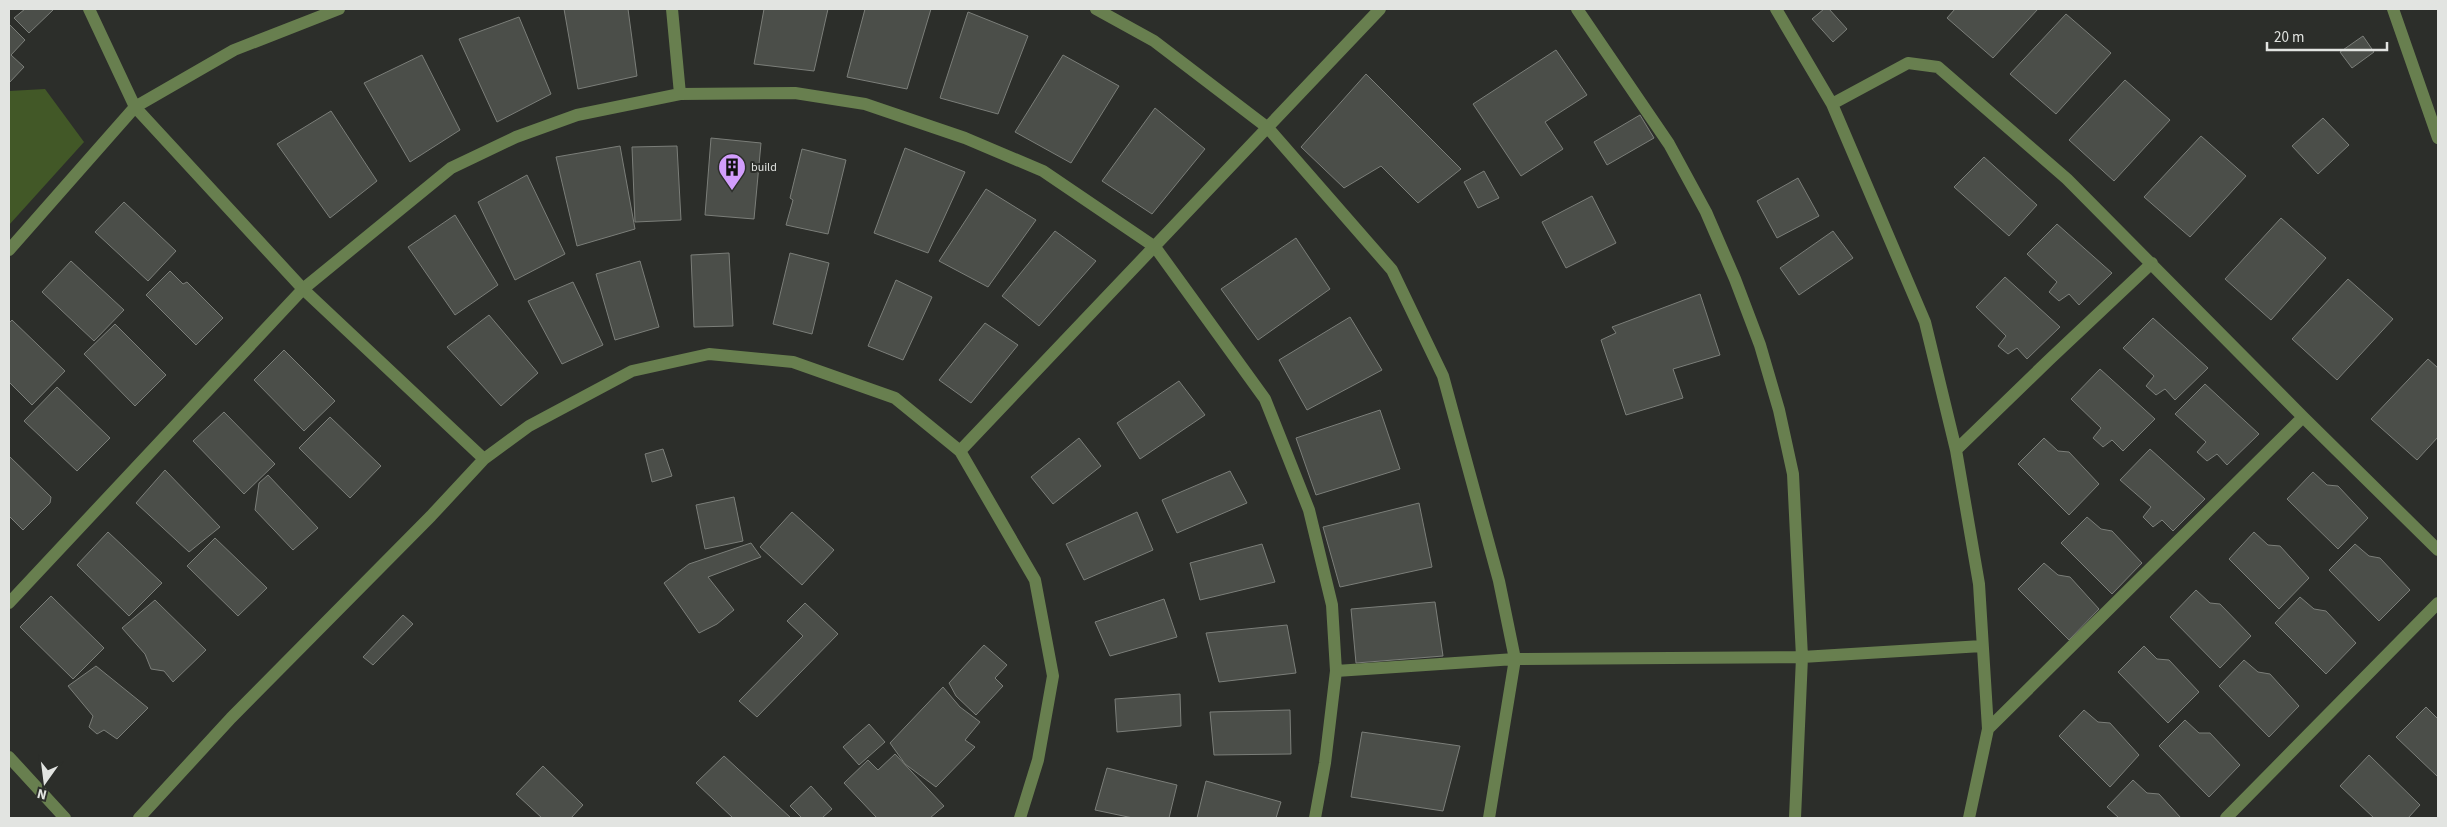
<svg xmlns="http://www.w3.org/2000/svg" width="2447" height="827" font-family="'Source Sans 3',sans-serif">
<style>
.green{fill:#425827}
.building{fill:#4b4e49;stroke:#7b7e79}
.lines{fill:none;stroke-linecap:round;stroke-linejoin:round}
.minor{stroke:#687f4f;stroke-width:12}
.labels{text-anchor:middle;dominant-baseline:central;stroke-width:4;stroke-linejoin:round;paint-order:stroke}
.poi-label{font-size:12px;fill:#e2e4e1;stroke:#2c2e2a;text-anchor:start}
</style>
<rect width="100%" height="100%" fill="#2c2e2a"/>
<path class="green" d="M45,89l39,53 -75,83v-134z"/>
<path class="building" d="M25,9h26l2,1 -24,23 -15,-15z
M564,9h64l9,67 -59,13z
M764,9h64l-14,62 -60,-7z
M865,9h66l-24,80 -60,-12z
M1824,9h5l18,20 -14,13 -21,-23z
M1955,9h83l-45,49 -46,-40z
M968,12l60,24 -30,78 -58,-16z
M2066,14l45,39 -55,61 -46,-40z
M519,17l32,77 -54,28 -38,-83z
M9,24l16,16 -14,15 13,12 -15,16z
M2363,36l11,16 -22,16 -12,-16z
M1556,50l31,45 -42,27 18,27 -42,27 -48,-72z
M422,55l38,75 -50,32 -46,-79z
M1063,55l56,31 -48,77 -56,-31z
M1366,74l95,95 -43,34 -37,-37 -37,22 -43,-41z
M2125,80l45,40 -56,61 -45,-41z
M1155,108l50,41 -53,65 -50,-33z
M331,111l46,70 -47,37 -53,-74z
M1640,115l14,23 -47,27 -13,-23z
M2323,118l26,27 -31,29 -26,-28z
M2201,136l45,40 -56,61 -46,-40z
M711,138l50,5 -7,76 -49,-4z
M620,146l15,83 -58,17 -21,-89z
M677,146l4,74 -46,2 -3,-75z
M905,148l60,24 -37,81 -54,-20z
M802,149l44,11 -18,74 -42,-9 7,-25 -3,-2z
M1984,157l53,48 -28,31 -55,-49z
M1484,171l15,27 -21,10 -14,-26z
M527,175l38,79 -50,26 -37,-78z
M1798,178l21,38 -42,22 -20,-37z
M986,189l50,31 -48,67 -49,-26z
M1592,196l24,47 -50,25 -24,-46z
M124,202l52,49 -28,30 -53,-49z
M455,215l43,70 -43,30 -47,-68z
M2281,218l45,40 -55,62 -46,-41z
M2057,224l55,49 -33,32 -10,-11 -10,7 -10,-9 8,-10 -30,-28z
M1055,231l41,30 -57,65 -37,-30z
M1833,231l20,27 -54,37 -19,-27z
M1296,238l34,51 -72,51 -37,-51z
M729,253l4,73 -39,1 -3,-72z
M790,253l39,10 -17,71 -39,-10z
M71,261l53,49 -30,31 -52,-49z
M640,261l19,66 -44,13 -19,-66z
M170,271l13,13 4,-2 36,36 -27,27 -50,-50z
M2005,277l55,50 -33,32 -10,-11 -9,6 -10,-8 8,-10 -30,-29z
M2348,279l45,40 -56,61 -45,-41z
M896,280l36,17 -29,63 -35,-14z
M573,282l30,63 -41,19 -34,-63z
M1700,294l20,61 -47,14 10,29 -57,17 -25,-75 15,-7 -4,-6z
M489,315l49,58 -37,33 -54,-59z
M1350,317l32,53 -75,40 -28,-50z
M2153,318l55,50 -33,32 -10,-11 -9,6 -10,-9 8,-10 -31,-28z
M12,320l53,51 -33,34 -23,-23v-59z
M985,323l33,22 -47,58 -32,-23z
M115,324l51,51 -31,31 -51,-52z
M284,350l51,51 -31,30 -50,-51z
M2428,359l10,9v69l-21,23 -46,-41z
M2100,369l55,50 -32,32 -11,-11 -9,7 -10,-9 8,-10 -30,-29z
M1179,381l26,34 -65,44 -23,-36z
M2205,384l54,50 -32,31 -10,-11 -10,7 -10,-9 9,-10 -31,-28z
M57,387l53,51 -33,33 -53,-50z
M1380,410l20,59 -84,26 -20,-57z
M224,412l51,52 -31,30 -51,-53z
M330,417l51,49 -31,32 -51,-50z
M1079,438l22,28 -48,38 -22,-27z
M2044,438l14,13 11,1 30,32 -30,31 -51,-51z
M663,449l9,27 -20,6 -7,-28z
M2150,449l55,50 -32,32 -11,-11 -9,7 -10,-10 8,-10 -31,-27z
M9,456l42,41 -1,6 -27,27 -14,-14z
M165,470l55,57 -31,25 -53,-49z
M1230,471l17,32 -70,30 -15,-33z
M2313,472l14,13 11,1 30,32 -30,31 -51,-50z
M268,475l50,53 -25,22 -38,-40 4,-27z
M734,497l9,44 -38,8 -9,-44z
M1419,503l13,64 -92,20 -17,-60z
M792,512l42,38 -32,35 -42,-38z
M1137,512l16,38 -69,30 -18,-36z
M2087,517l14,12 11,2 30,32 -30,31 -51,-51z
M108,532l54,51 -33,33 -52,-51z
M2254,532l14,13 12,1 29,32 -30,31 -50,-50z
M215,538l52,50 -29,28 -51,-50z
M751,543l10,14 -53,20 26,33 -17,14 -18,9 -35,-50 25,-19z
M1262,544l13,38 -75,18 -10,-37z
M2355,544l14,12 11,2 30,32 -31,31 -50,-51z
M2044,563l14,12 12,2 29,32 -30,31 -51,-51z
M2196,590l14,13 10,1 31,32 -31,32 -50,-51z
M51,596l53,52 -31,31 -53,-52z
M2300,597l14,12 12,2 30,32 -30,31 -51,-51z
M1164,599l13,38 -67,19 -15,-34z
M155,600l51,50 -33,32 -9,-11 -13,-2 -6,-15 -23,-26z
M1435,602l8,54 -87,7 -5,-54z
M805,603l33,31 -81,83 -18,-16 64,-65 -16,-15z
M403,615l10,9 -40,41 -10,-8z
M1287,625l9,48 -77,9 -13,-49z
M984,645l23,20 -12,13 8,8 -27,29 -20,-19 -7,-13z
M2144,646l13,13 12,1 30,32 -31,31 -50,-51z
M2244,660l14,12 12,2 29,32 -30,31 -50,-51z
M96,666l52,42 -31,31 -13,-9 -7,4 -8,-7 4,-11 -25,-30z
M943,687l17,20 20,15 -15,18 10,7 -39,40 -31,-23 -15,-21z
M1180,694l1,32 -64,6 -2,-33z
M2426,707l12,12v58l-42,-40z
M1290,710l1,44 -77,1 -4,-43z
M2084,710l14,12 12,1 29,32 -29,32 -51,-51z
M2185,720l14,13h11l30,32 -31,32 -50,-51z
M869,724l16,18 -26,23 -16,-18z
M1362,732l98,14 -17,65 -92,-14z
M895,754l49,52 -14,12h-53l-33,-35 24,-23 10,10z
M2369,755l51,50 -12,13h-34l-34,-32z
M724,756l67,62h-58l-37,-35z
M543,766l40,39 -12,13h-29l-26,-24z
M1107,768l70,17 -8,33h-36l-38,-8z
M2133,780l14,13 12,1 22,24h-62l-12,-11z
M1206,781l75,21 -5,16h-79z
M811,786l21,23 -10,9h-20l-12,-12z"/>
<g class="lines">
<path class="minor" d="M89,9l46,98 168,182 181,170
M672,9l8,85
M1096,9l58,32 114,87 124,142 51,106 56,205 16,78 -26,159
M1577,9l92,135 37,68 29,67 25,66 19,65 14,64 9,183 -7,161
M1776,9l56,95 93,218 31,128 23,134 9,145 -19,89
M2393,9l45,129
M1832,104l76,-41 30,4 129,112 236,238 135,133
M9,250l126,-143 99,-57 105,-41
M1956,450l94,-91 102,-96
M960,451l420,-442
M9,603l294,-314 148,-121 65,-31 61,-22 103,-21 115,-1 70,11 100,34 78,33 112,76 110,152 44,111 23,95 4,66 -11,92 -10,55
M1336,671l179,-12 287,-2 180,-11
M1988,729l315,-312
M9,757l56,61
M139,818l92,-100 200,-202 53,-57 45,-33 103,-55 77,-17 84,8 102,36 65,53 75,129 18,96 -15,84 -18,58
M2226,818l212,-215"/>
</g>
<defs>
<g id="building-pin" transform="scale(1.4375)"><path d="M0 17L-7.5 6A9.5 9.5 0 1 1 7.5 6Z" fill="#d29dfd" stroke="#2c2e2a"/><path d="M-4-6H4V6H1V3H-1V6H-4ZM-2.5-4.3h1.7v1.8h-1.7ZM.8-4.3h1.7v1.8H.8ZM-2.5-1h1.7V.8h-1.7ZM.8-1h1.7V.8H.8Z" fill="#111"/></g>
</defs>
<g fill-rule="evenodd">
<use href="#building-pin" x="732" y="167"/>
</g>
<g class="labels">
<g class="poi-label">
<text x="751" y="167">build</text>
</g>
</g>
<rect width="2447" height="827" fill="none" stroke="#e2e4e1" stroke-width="20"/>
<g transform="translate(45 782) rotate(194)" stroke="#2c2e2a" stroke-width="4" paint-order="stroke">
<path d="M0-4L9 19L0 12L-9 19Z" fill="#e2e4e1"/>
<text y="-8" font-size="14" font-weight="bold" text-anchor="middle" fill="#e2e4e1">N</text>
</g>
<path d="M2267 42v8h120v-8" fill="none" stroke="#e2e4e1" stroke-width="2.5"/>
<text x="2274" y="42" font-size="15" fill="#e2e4e1" stroke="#2c2e2a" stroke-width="4" paint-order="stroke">20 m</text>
</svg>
